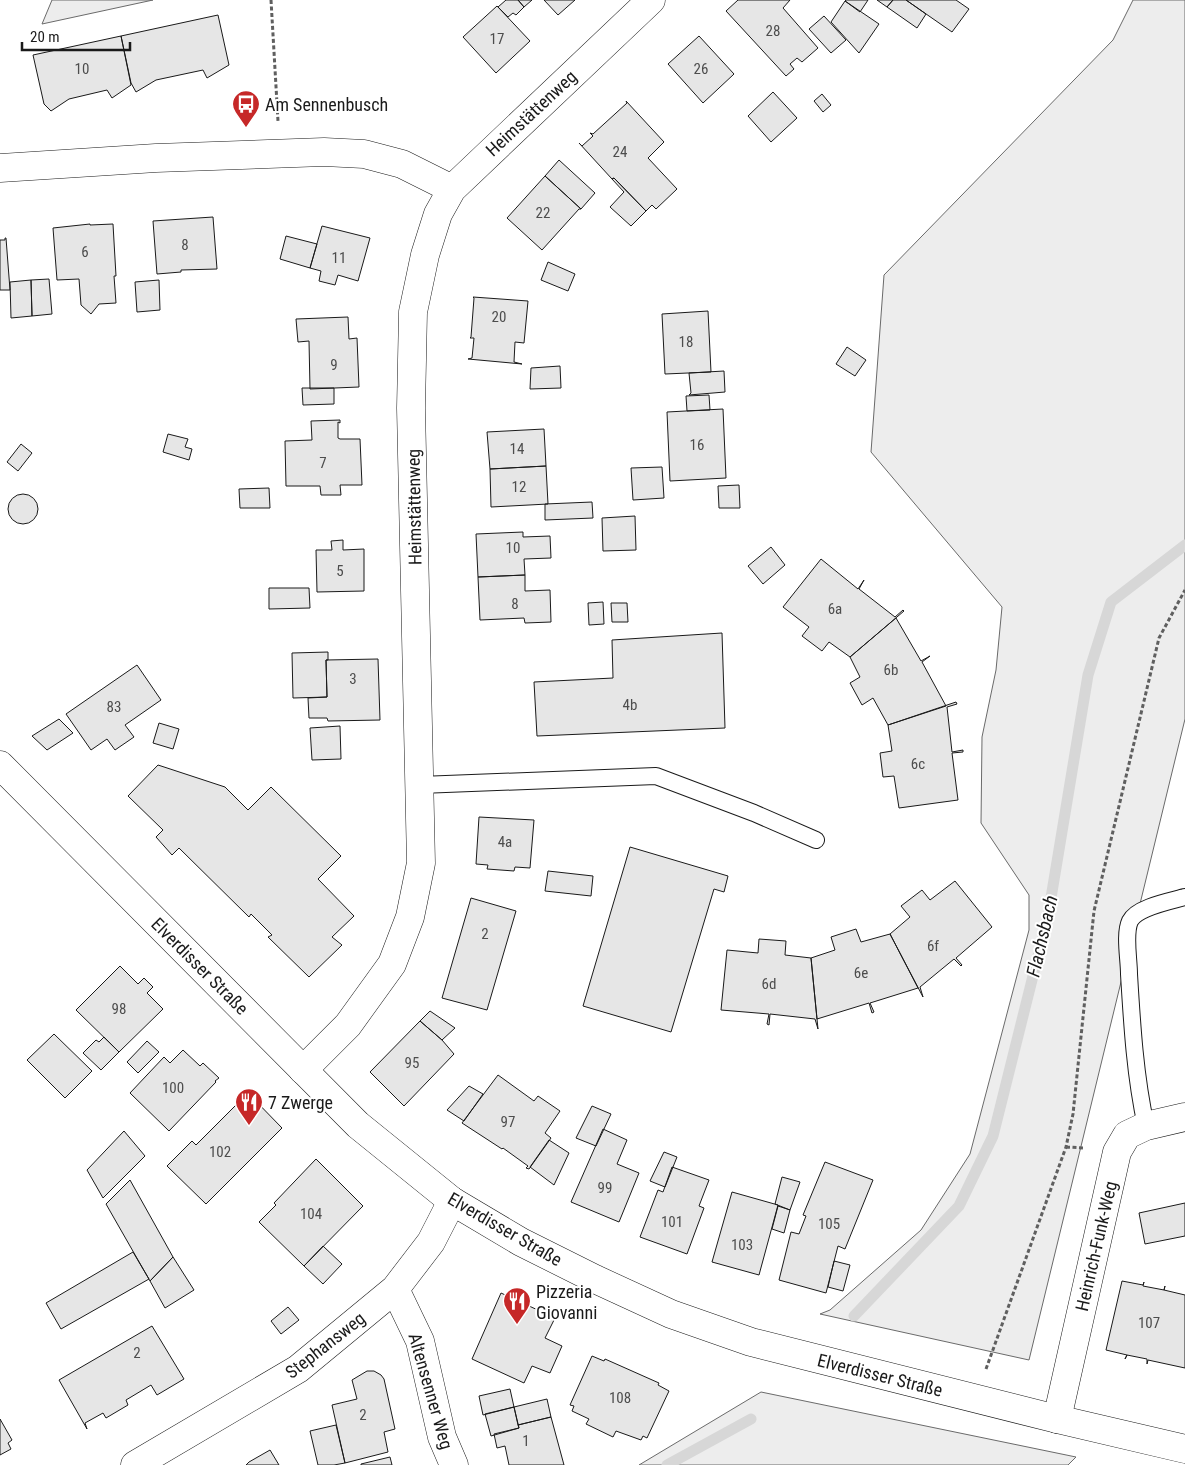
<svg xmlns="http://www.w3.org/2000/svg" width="1185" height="1465" font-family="'Roboto Condensed',sans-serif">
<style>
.built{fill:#ededed;stroke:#6a6a6a}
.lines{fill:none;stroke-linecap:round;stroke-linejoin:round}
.stream{stroke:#d7d7d7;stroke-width:11}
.building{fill:#e6e6e6;stroke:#1a1a1a}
.service-casing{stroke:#1a1a1a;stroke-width:18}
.minor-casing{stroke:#1a1a1a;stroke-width:29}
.secondary-casing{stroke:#1a1a1a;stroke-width:29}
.path{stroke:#5f5f5f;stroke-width:3;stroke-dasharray:4 2.5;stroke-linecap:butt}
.service{stroke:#fff;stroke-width:16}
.minor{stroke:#fff;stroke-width:28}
.secondary{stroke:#fff;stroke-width:28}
.labels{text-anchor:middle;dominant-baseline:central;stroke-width:4;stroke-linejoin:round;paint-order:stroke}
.number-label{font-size:15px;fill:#4d4d4d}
.poi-label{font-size:18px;fill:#1a1a1a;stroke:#fff;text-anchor:start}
.street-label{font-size:18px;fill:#1a1a1a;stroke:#fff}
.water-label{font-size:19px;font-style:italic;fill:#1a1a1a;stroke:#fff}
</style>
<rect width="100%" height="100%" fill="#fff"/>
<path class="built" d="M52,0h101l-111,24z
M1133,0h52v719l-156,641 -209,-46 10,-4 91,-80 49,-76 59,-224v-35l-48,-72 1,-86 14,-67 6,-63 -131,-155 13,-177 229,-235z
M761,1392l315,65 -8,8h-429z"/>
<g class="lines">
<path class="stream" d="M854,1316l105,-110 34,-70 55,-220 40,-241 23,-73 74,-57
M667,1465l84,-46"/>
</g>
<path class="building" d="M506,0h12l6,7 -8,8 -3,-2 -5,4 -10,-10z
M518,0h14l-8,7z
M544,0h31l-17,15z
M738,0h52l-7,8 35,40 -16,14 -5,-4 -7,6 4,5 -8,7 -60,-65z
M846,0h22l-8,12 -15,-11z
M877,0h16l-6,7z
M893,0h13l20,14 -9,14 -30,-21z
M906,0h50l13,9 -17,23z
M845,1l34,23 -20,29 -28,-31z
M497,6l33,35 -34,32 -33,-36z
M218,15l11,50 -22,13 -4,-8 -47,10 -20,12 -5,-9 -10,-47z
M824,16l22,24 -15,13 -22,-24z
M121,36l10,49 -19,13 -5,-8 -38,9 -18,12 -7,-7 -11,-49z
M699,36l35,38 -31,29 -35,-39z
M773,92l24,26 -26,24 -23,-26z
M822,94l9,11 -8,7 -9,-11z
M626,101l38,41 -16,16 29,31 -21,20 -4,-4 -6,6 -32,-33 -2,1 -33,-36 3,3 11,-10 -3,-3 3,1 34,-31z
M559,160l36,33 -14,16 -36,-33z
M545,176l36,33h-2l-37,41 -35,-32z
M614,178l32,33 -15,15 -21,-19 14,-15 -12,-13z
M213,217l4,52 -36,1v2l-24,2 -4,-53z
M90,224v1l23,-1 3,52h-2l2,27 -17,1 -8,10 -10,-9 -2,-26 -22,1 -4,-52z
M322,226l48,12 -12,43 -20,-6 -3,10 -16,-4 2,-10 -11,-3z
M286,236l31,8 -7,24 -30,-9z
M5,238h1l4,52h-10v-50h5z
M548,262l27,12 -7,17 -27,-11z
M49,279l3,35 -20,2 -1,-36z
M31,280l1,36 -21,2 -1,-36z
M159,280l1,30 -23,2 -2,-30z
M473,297l55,4 -4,42 -9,-1 -1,20 8,2 -54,-5 4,-1 2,-20h-4l1,-1 3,-39z
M708,311l3,61 -46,2 -3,-60z
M348,317l1,22 8,-1 2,49 -49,2 -1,-48 -11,1 -2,-23z
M847,347l19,13 -11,16 -19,-12z
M560,366l1,22 -31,1 1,-21z
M724,371l1,21 -36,3 2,-2 -2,-20z
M302,388h32v16l-31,1z
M709,395l1,15 -23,1 -1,-15z
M723,409l3,69 -56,3 -3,-69z
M340,420v3l-2,-1v16l2,1h20l2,46h-22l1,10h-20l-1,-9h-34l-1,-45 27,-1 -1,-19z
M544,429l2,37 -56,3 -3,-37z
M168,434l20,5 -3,8 7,2 -3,11 -26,-8z
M21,444l11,9 -14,18 -11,-9z
M546,466l2,38 -57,3 -1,-38z
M662,467l2,31 -31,2 -2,-32z
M739,485l1,23h-21l-1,-22z
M269,488l1,20h-30l-1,-19z
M8 509a15 15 0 1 1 30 0a15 15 0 1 1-30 0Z
M592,502l1,16 -48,2v-16z
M635,516l1,34 -33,1 -1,-33z
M523,532v5l27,-1 1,22 -27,1 1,16 -47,2 -2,-43z
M343,540v10l21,-1v42l-47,1 -1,-42h16l-1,-9z
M771,547l14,18 -22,19 -15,-18z
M821,559l37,30 6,-9 -5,9 36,28 8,-7 1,1 -54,46 -21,-15 -7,9 -20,-15 7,-9 -26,-20z
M525,575v16l25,-1 1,32 -26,1 -1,-5 -44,2 -2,-43z
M269,588h40l1,20 -41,1z
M603,602l1,22 -15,1 -1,-22z
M611,603h16l1,19h-16z
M896,618l25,43 9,-5 -8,6 24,44 -58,19 -15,-27 -11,7 -12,-22 10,-6 -10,-20z
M722,633l3,95 -188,8 -3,-54 79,-4 -1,-38z
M328,652v8h-2l1,37 -34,1 -1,-45z
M378,659l2,61 -52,1 -1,-3h-18l-1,-20 19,-1 -1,-37z
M137,665l24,35 -36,25 9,12 -19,13 -8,-11 -16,11 -25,-36z
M956,702l1,2 -10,3 5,45 11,-2v2l-11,1 6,47 -59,8 -5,-32 -11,1 -3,-24 12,-2 -4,-26z
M59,719l14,14 -26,17 -15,-14z
M159,723l20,6 -6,20 -20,-6z
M340,726l1,33 -29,1 -2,-32z
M158,765l67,22 23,23 23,-23 70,69 -23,23 36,37 -22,21 10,8 -33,32 -41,-40 4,-2 -21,-21 -2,3 -70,-69 -7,7 -16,-18 7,-7 -35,-34z
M479,817l55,3 -4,48 -15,-1 -1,4 -27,-2 1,-4 -12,-1z
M630,847l98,29 -4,16 -10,-3 -43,143 -88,-26z
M548,871l45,5 -2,20 -46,-5z
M955,881l37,46 -36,31 6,7 -1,1 -7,-7 -34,28 3,10 -33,-63 20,-17 -9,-11 21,-16 8,10z
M471,898l45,13 -29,99 -45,-12z
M856,929l5,13 29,-8 28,54 -48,15 4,9 -2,1 -3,-10 -52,16 -6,-61 24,-8 -4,-13z
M759,939l27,2 -1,14 26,3 7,71 -3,-10 -45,-5 -1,11 -2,-1 2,-10 -48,-4 6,-60 31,3z
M120,966l18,18 6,-6 9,9 -6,6 16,16 -44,43 -43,-42z
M430,1011l25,17 -13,12 -22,-19z
M420,1021l22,19 12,14 -50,52 -34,-34z
M54,1034l38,37 -27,27 -38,-38z
M104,1037l15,15 -18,18 -18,-17 13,-13 3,2z
M147,1041l12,11 -21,21 -11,-11z
M183,1050l17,16 3,-3 16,15 -4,3 1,1 -47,49 -39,-38 34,-36 6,6z
M498,1075l36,26 4,-5 22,15 -15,22 6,5 -22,31 -3,-1 2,-2 -25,-18 -1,1 -40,-26z
M469,1086l14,8 -19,27 -17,-11z
M248,1093l34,35 -76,76 -39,-38 25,-25 4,4z
M592,1106l19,8 -15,32 -20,-8z
M603,1129l24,11 -10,24 22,9 -20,49 -48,-20z
M124,1131l21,25 -42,42 -16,-28z
M549,1140l20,13 -15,32 -24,-18z
M664,1152l13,5 -12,30 -15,-6z
M316,1159l47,47 -59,60 -45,-44 17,-17 -2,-2z
M825,1162l48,18 -28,69 -7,-3 -12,47 -47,-13 12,-48 8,2 7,-18 -3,-1z
M672,1167l37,13 -10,26 5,2 -17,46 -47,-17 18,-47 5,2z
M782,1177l18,5 -10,28 -15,-6z
M130,1180l43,77 -23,24 -44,-77z
M732,1192l46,13 -19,70 -47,-13z
M1185,1203v33l-40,8 -6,-31z
M778,1206l12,4 -6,23 -12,-4z
M323,1246l19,18 -19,20 -19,-18z
M133,1252l16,27 -88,50 -15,-26z
M173,1257l21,33 -29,18 -15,-27z
M834,1261l16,4 -7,26 -15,-4z
M1122,1281l21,4 1,-3 -1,4 21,4 1,-4 -1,4 21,5v73l-37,-8 -1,4v-5l-20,-4 -2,4 2,-4 -21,-5z
M501,1293l54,25 -10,20 17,8 -12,27 -18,-7 -8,17 -52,-24z
M288,1307l11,13 -18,14 -10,-13z
M152,1326l32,53 -27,16 -6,-10 -25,15 2,5 -22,13 -3,-5 -18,10 2,6 -28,-49z
M592,1356l12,5 1,-2 54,24 -1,2 11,6 -22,47 -4,-2 -2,4 -25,-9 -3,6 -27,-13 3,-5 -17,-8 2,-5 -4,-1z
M367,1371h7l7,4 3,4 11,50 -11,3 4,20 -43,11 -13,-58 25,-6 -5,-19z
M510,1389l4,18 -31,8 -4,-19z
M547,1399l4,18 -33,8 -4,-18z
M514,1407l5,21 -28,8 -6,-22z
M551,1417l13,48h-55l-4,-19 -8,2 -3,-14 25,-6 -1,-3z
M0,1419l12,21 -4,3 3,6 -11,6z
M336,1425l9,38 -11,2h-16l-8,-34z
M270,1450l9,15h-33l3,-3z
M390,1457l2,8h-31v-1z"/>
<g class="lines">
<g class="service-casing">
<path id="service" d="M420,785l236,-9 98,37 62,27
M1146,1126c-11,-50 -14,-102 -17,-152 0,-15 -5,-40 1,-53 7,-14 41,-20 55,-24"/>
</g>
<g class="minor-casing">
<path id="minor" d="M0,168l156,-10 168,-6 40,2 38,10 50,25
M303,1070l45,-45 44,-61 18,-47 11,-54 -10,-455 2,-96 12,-57 13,-41 14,-25 199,-189
M395,1289l25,52 22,96 12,28
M1057,1419l60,-267 10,-17 19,-9 39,-9
M135,1465l163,-96 97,-80 36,-47 21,-41"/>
</g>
<g class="secondary-casing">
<path id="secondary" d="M0,765l358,360 94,76 69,41 74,37 76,35 80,28 306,77 128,30"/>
</g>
<path class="path" d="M271,0l7,121
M1066,1147l18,1
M986,1369l80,-222 7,-33 21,-203 65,-273 26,-48"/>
<use href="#service" class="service"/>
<use href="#minor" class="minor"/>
<use href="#secondary" class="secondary"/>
</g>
<defs>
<g id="bus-pin" transform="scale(1.4375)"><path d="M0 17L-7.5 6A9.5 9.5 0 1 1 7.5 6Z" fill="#c62828" stroke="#fff"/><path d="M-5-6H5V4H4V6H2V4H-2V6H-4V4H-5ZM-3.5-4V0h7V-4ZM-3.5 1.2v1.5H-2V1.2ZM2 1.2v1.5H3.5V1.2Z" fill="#fff"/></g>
<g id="restaurant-pin" transform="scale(1.4375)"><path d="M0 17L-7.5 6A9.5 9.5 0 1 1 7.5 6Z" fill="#c62828" stroke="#fff"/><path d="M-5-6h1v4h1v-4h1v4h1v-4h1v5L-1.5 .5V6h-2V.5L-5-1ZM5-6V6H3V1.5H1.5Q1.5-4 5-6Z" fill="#fff"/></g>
</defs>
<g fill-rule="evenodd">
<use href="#bus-pin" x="246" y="104"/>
<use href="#restaurant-pin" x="249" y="1102"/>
<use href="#restaurant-pin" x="517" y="1301"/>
</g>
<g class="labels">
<g class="number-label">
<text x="773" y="31">28</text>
<text x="497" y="39">17</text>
<text x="82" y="69">10</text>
<text x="701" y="69">26</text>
<text x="620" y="152">24</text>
<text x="543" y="213">22</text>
<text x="185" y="245">8</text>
<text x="85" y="252">6</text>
<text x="339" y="258">11</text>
<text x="499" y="317">20</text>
<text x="686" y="342">18</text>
<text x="334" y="365">9</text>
<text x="697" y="445">16</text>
<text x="517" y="449">14</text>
<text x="323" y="463">7</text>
<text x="519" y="487">12</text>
<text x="513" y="548">10</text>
<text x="340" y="571">5</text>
<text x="515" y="604">8</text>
<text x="835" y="609">6a</text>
<text x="891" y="670">6b</text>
<text x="353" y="679">3</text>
<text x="630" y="705">4b</text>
<text x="114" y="707">83</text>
<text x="918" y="764">6c</text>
<text x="505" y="842">4a</text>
<text x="485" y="934">2</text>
<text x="933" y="946">6f</text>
<text x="861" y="973">6e</text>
<text x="769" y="984">6d</text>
<text x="119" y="1009">98</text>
<text x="412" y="1063">95</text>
<text x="173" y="1088">100</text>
<text x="508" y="1122">97</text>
<text x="220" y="1152">102</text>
<text x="605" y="1188">99</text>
<text x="311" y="1214">104</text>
<text x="672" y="1222">101</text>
<text x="829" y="1224">105</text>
<text x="742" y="1245">103</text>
<text x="1149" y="1323">107</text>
<text x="137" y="1353">2</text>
<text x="620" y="1398">108</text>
<text x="363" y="1415">2</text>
<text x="526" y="1441">1</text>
</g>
<g class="poi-label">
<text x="265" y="104">Am Sennenbusch</text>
<text x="268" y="1102">7 Zwerge</text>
<text x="536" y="1291">Pizzeria<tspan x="536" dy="21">Giovanni</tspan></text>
</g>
<g class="street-label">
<text transform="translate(531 113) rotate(-43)">Heimstättenweg</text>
<text transform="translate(414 507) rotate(-91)">Heimstättenweg</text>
<text transform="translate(200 966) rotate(45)">Elverdisser Straße</text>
<text transform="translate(505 1229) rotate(30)">Elverdisser Straße</text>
<text transform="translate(1096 1246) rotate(-77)">Heinrich-Funk-Weg</text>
<text transform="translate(325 1345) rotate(-38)">Stephansweg</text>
<text transform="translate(880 1375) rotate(14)">Elverdisser Straße</text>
<text transform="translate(431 1391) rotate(74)">Altensenner Weg</text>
</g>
<g class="water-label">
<text transform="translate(1042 936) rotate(-77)">Flachsbach</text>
</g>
</g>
<path d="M22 42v8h108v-8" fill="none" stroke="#1a1a1a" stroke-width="2.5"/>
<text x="30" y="42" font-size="15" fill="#1a1a1a" stroke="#ffffff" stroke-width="4" paint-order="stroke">20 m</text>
</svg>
